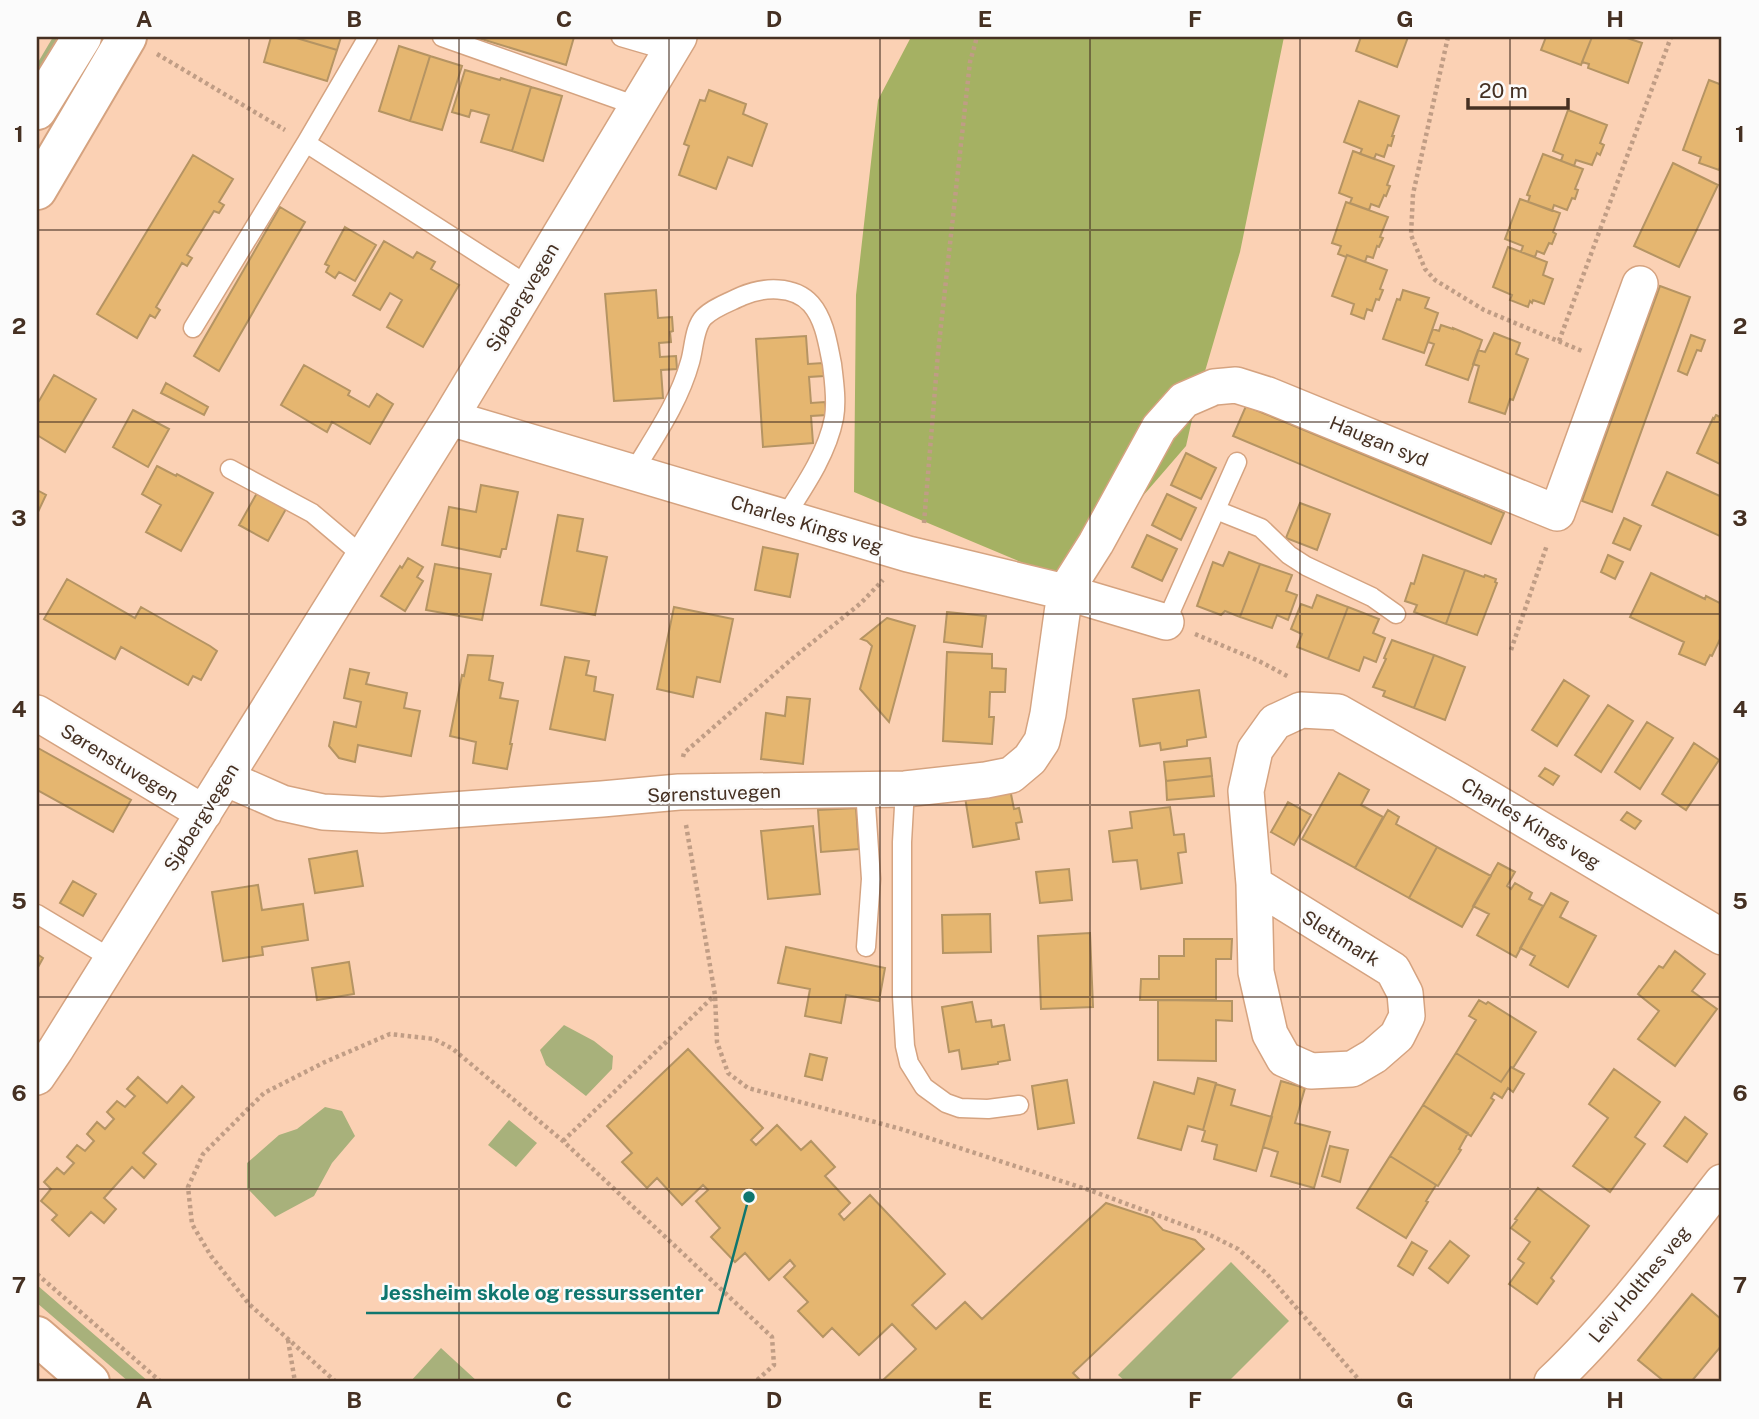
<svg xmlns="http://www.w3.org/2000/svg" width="1759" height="1419" font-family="'Public Sans',sans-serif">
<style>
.green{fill:#a8b17b}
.forest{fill:#a5b163}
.building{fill:#e5b670;stroke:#b59463;stroke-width:2}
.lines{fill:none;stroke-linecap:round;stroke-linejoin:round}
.service-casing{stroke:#d5a380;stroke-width:21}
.minor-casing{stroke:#d5a380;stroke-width:38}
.secondary-casing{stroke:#d5a380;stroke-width:42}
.path{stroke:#c09d85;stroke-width:4.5;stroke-dasharray:3.5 3.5;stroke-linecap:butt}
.service{stroke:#fff;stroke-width:18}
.minor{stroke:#fff;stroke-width:35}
.secondary{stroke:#fff;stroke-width:38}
.grid{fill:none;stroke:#453022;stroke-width:2;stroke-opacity:0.55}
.labels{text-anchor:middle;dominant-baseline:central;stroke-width:5;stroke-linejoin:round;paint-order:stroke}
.street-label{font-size:19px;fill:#453022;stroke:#fbfbfb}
.leader{fill:none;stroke:#0f766e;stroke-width:2.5}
.callout-dot{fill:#0f766e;stroke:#fbfbfb;stroke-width:2.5}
.callout-label{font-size:21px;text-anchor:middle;font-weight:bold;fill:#0f766e;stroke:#fbfbfb;stroke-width:5;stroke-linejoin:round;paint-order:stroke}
.neatline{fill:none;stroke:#453022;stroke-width:2.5}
.grid-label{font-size:23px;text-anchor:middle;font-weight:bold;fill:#453022}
</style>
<rect width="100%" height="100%" fill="#fbd1b4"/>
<path class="green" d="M53,37h17l-33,56v-29z
M564,1025l30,16 19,15 -1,13 -26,27 -40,-31 -6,-15z
M325,1107l17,4 13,25 -23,27 -18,33 -39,21 -28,-29v-25l32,-28 18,-6z
M509,1120l28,23 -21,24 -28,-22z
M1231,1262l58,59 -61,61h-102l-8,-7z
M37,1285l112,97h-20l-92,-79z
M441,1348l37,34h-68z"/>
<path class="forest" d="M911,37h373l-44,215 -44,150 -10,44 -120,139 -31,-17 -181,-76 2,-197 22,-195z"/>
<path class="building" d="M271,37h22l44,13 -10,31 -63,-19z
M293,37h48l-4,13z
M475,37h99l-8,28z
M1361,37h47l-11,30 -41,-16z
M1546,37h46l-11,28 -40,-15z
M1592,37h32l18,6 -14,40 -40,-15 1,-4 -7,-2z
M399,46l31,10 -20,65 -31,-10z
M430,56l32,10 -20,64 -32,-9z
M465,70l35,10 1,-2 30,9 -19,64 -31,-9 8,-27 -18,-5 -2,7 -17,-5z
M1709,80l13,5v79h-1l-2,6 -20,-7 2,-6 -18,-7z
M531,87l31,9 -19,65 -31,-10z
M709,90l37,14 -3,10 24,10 -15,42 -24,-9 -12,32 -37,-14 10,-29 -5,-2 16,-44 5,1z
M1359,101l40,15 -7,20h2l-3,10 -3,-1 -4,12 -8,-3 -2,5 -14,-5 2,-5 -18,-7z
M1568,110l39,15 -7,18 4,2 -4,10 -3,-2 -5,12 -16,-5 -2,6 -13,-5 2,-6 -10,-4z
M1353,151l41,15 -7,19 3,1 -4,10 -2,-1 -5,12 -8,-3 -2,6 -19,-7 2,-5 -13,-5z
M1543,154l40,15 -8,20 3,1 -3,9 -3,-1 -5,12 -13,-5 -2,6 -24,-9 2,-6 -3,-1z
M193,155l40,24 -14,23 5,3 -5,8 -5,-2 -27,44 5,3 -5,8 -5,-3 -26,44 4,3 -5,8 -5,-3 -13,23 -40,-24z
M1673,163l45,22 -39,82 -45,-21z
M1520,199l40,14 -7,19 3,2 -4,10 -3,-1 -5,11 -7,-3 -2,6 -14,-5 2,-6 -18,-7z
M1346,202l42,15 -8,20 3,1 -4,9 -2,-1 -4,12 -6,-2 -2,6 -18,-7 -1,2 -8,-3 3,-8 -9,-3z
M280,207l25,15 -86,149 -25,-15z
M345,227l31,18 -21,36 -16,-9 -4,6 -9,-6 3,-6 -4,-2z
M384,241l29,17 4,-6 18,10 -4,7 28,16 -36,62 -36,-20 15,-27 -12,-7 -10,17 -27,-15z
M1508,247l39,15 -4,13 10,4 -9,25 -11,-4 -1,3 -2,-2 -2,6 -18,-7 2,-5 -19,-8z
M1347,255l40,15 -7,19 3,1 -4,10 -3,-1 -4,12 -5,-2 -3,10 -13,-5 3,-10 -22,-8z
M1660,286l30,11 -78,215 -30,-11z
M656,290l2,28 14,-1 1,14 -3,1 1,10 -12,1 1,14 16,-1 1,13 -16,1 2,28 -49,3 -9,-107z
M1403,290l26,8 -4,10 13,5 -14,40 -41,-14 14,-40 3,1z
M1441,325l12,4v-1l29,12 -14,40 -42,-15 8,-21 -6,-2 5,-13 6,2z
M1494,333l26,10 -4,11 12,5 -15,41 -3,-1 -5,15 -36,-12 10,-36 -6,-2 5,-14 7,2z
M1691,335l14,5 -4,11 -4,-1 -10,25 -9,-4z
M806,336l2,28 15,-1 1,13 -15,1 2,26 14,-1 2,13 -16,1 2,27 -50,4 -7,-108z
M304,365l46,26 -2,4 21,12 8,-13 16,10 -23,40 -38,-22 -5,10 -46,-27z
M54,375l42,24 -31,53 -28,-17v-35l2,1z
M166,383l42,24 -4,8 -43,-22z
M1246,406l258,107 -13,31 -258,-108z
M133,410l36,19 -21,38 -35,-20z
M1716,415l6,3v47l-25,-12 16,-35 1,1z
M1186,453l30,15 -15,31 -30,-14z
M157,466l19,10 1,-2 36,19 -32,58 -35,-19 15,-27 -19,-11z
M1667,472l55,25v40l-70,-32z
M481,485l37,7 -12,57h-4l-2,8 -58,-12 7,-38 27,5z
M37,490l9,5 -9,19z
M257,493l29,16 -18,32 -29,-16z
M1167,494l29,14 -15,32 -29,-15z
M1300,503l30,11 -13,36 -31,-12z
M558,515l25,4 -6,32 30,6 -12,58 -54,-10z
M1624,518l17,8 -11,24 -17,-7z
M1147,535l30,14 -15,32 -30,-14z
M763,547l35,7 -8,43 -35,-7z
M1229,552l31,12 -20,53 -15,-6 -4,4 -24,-9 16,-44 10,4z
M1423,555l42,15 -19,54 -32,-12 3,-7 -12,-4 6,-18 3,1z
M1608,555l15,7 -8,17 -14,-7z
M408,558l15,9 -6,10 6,4 -18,30 -24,-15 19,-30 2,2z
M435,564l56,10 -9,46 -56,-10z
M1260,564l32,11 -6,16 11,4 -9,25 -11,-5 -5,13 -32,-11z
M1465,570l19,7 1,-2 11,4 -1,3 2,1 -20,52 -31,-11z
M1651,573l54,26 1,-3 16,8v31l-10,21 -2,-1 -5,10 -26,-11 5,-12 -54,-25z
M67,579l68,39 6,-11 69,39 7,5 -16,29 -8,-4 -5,9 -67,-38 -6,12 -71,-40z
M1317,595l31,12 -20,52 -31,-12 5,-13 -11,-5 10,-25 11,4z
M674,607l59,12 -13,63 -23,-5 -4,20 -36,-8z
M1348,607l31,12 -6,14 12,5 -9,24 -12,-5 -5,14 -31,-12z
M947,612l39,4 -4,31 -38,-5z
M887,618l28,8 -26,96 -29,-33 12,-43 -5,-5 -6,-2z
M1392,640l42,15 -20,53 -31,-12 2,-5 -12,-4 13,-28 -2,-1z
M947,652l45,2v14l14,1 -1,23h-15l-1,25h5l-2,27 -49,-3z
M468,655l25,1 -4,24 14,3 -3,15 18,3 -8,43h2l-5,25 -34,-6 3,-21 -26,-6 12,-61 2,1z
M1434,655l31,12 -20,53 -31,-12z
M565,657l24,4 -3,14 10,2 -2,14 19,4 -8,45 -55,-11z
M350,669l19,4 -3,11 41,9 -3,15 16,3 -9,45 -53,-11 -3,17 -16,-4 -10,-12 5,-24 22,5 5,-25 -17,-4z
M1564,680l25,16 -32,50 -25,-16z
M1199,690l7,47 -19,3v6l-26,4 -1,-7 -20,3 -7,-47z
M787,697l23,2 -7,65 -42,-5 5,-46 19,3z
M1608,705l25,16 -32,51 -26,-17z
M1647,722l26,16 -33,51 -25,-17z
M1694,743l25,17 -33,50 -24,-16z
M38,748l93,52 -18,32 -76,-42v-39z
M1210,758l2,18 -46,5 -2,-19z
M1545,768l14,8 -6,9 -14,-9z
M1339,773l30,17 -8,15 22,12 -28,51 -53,-29z
M1212,776l2,20 -47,4 -1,-19z
M1010,789l4,20 5,-1 3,14 -6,1 3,16 -46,8 -8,-50z
M1288,802l23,13 -17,30 -23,-13z
M1170,807l4,28 10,-1 2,18 -8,1 4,30 -41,6 -4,-29 -24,2 -4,-31 23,-3 -2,-16z
M856,808l3,41 -38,3 -3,-42z
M1388,810l11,7 -3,7 41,23 -28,51 -54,-30z
M1627,812l14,9 -6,8 -14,-9z
M813,826l7,68 -52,5 -7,-68z
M1437,847l54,29 -29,51 -53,-29z
M357,851l6,35 -48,7 -6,-34z
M1498,863l17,9 -8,14 4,3 4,-6 17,10 -3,6 14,7 -27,51 -39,-22 12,-21 -16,-8z
M1069,869l3,31 -32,3 -4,-31z
M73,881l23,13 -13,22 -23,-13z
M258,885l4,25 41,-6 5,36 -46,7 1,8 -40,6 -11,-69z
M1551,893l17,9 -8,15 36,19 -28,51 -38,-22 5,-9 -15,-8z
M990,914l1,38 -48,1 -1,-38z
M1090,933l3,74 -52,2 -3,-73z
M1184,939h48l-1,20h-15v41h-76l1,-21h18v-23h25z
M786,947l99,21 -6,33 -33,-6 -5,28 -36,-7 5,-27 -32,-6z
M1675,951l30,23 -13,17 25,18 -42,57 -37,-27 21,-28 -21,-17 21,-28 4,2z
M37,954l6,4 -6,11z
M349,962l5,32 -37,6 -5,-32z
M1158,1000l74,1v20l-16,-1v41l-58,-1z
M1479,1000l7,4 2,-2 48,30 -23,36 -2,-1 -10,15 -45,-29 20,-33 -7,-4z
M972,1002l4,20 15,-2 1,7 12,-2 6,35 -12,2v2l-36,5 -3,-19 -10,2 -7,-45z
M688,1049l75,79 -12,12 5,5 21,-20 24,25 10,-9 24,26 -10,9 25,27 -11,11 5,6 26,-25 75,79 -33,31 24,24 29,-27 17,17 124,-116 46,15 11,12 32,10 9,9 -131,124 9,9h-201l35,-33 -24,-25 -33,31 -27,-27 -9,9 -25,-26 10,-9 -24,-25 11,-11 -5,-6 -21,20 -24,-27 -10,9 -24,-25 9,-9 -24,-27 12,-11 -5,-5 -21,20 -25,-27 -10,10 -25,-26 10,-9 -25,-27z
M1456,1053l45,29 10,-15 13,7 -11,18 -5,-4 -6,10 -8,-5 -3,5 3,2 -23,36 -48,-31z
M810,1054l17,4 -5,22 -17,-4z
M1614,1069l46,33 -25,35 10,7 -35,48 -37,-26 35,-48 -19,-14z
M138,1077l29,26 15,-17 12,11 -51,56 13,11 -12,14 -12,-11 -28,31 12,11 -12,14 -13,-11 -22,24 -17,-16 5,-5 -16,-14 10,-12 -7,-7 13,-14 7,6 10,-11 -7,-6 10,-12 8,6 9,-10 -7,-7 10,-12 8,7 9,-10 -7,-7 10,-11 8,6 10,-11 -8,-7z
M1198,1078l18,5 -13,47 -15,-4 -7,24 -43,-12 16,-56 40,12z
M1067,1080l7,43 -36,6 -6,-43z
M1281,1081l24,7 -10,35 35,9 -16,56 -43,-12 7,-24 -15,-5z
M1216,1084l19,6 -4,15 41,12 -16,54 -42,-12 3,-14 -15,-4 3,-10 -2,-1z
M1423,1105l45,28 -9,16 2,1 -23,36 -48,-30z
M1685,1117l22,17 -20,28 -23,-16z
M1330,1146l18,4 -8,32 -18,-6z
M1390,1156l46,29 -10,16 2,1 -22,36 -49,-30z
M1538,1188l51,38 -38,52 3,3 -17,23 -28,-20 15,-21 -6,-4 12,-17 -19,-14 6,-8 -2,-1z
M1450,1241l19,15 -21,27 -19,-15z
M1412,1242l15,9 -14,24 -15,-9z
M1692,1294l30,26v25l-31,37h-26l-27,-22z"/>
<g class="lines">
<g class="service-casing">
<path id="service" d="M442,37l195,69
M621,37l48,14
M306,143l62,-106
M193,328l113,-185 223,143
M230,469l82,44 52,44
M634,471c21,-35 45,-69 56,-109 4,-13 4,-35 14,-45 10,-10 26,-15 38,-21 21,-9 52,-11 69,8 14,16 17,41 21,60 2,17 5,37 2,54 -7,36 -30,69 -50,100
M1216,510l45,18 28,27 17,11 66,31 24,17
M1166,622l71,-160
M905,789l-3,53v154l3,50 4,17 15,24 22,16 14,5 28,1 31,-4
M865,790l6,89 -5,68
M37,914l75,45"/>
</g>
<g class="minor-casing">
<path id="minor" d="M450,418l458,136 157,38 101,30
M37,713l167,100
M225,778l57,25 41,9 59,3 220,-16 77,-7 226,-3 81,-9 25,-5 19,-16 12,-18 6,-27 17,-122 31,-49 63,-115 25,-28 30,-13 22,-2 32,10 289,118 83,-229
M1254,884l139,86 12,23 2,23 -10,20 -23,20 -22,13 -41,2 -27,-12 -14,-25 -14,-62 -2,-88 -8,-93 9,-41 20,-28 26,-12 37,2 120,68 264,157
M37,1077l19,-28 394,-631 229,-381
M1552,1382c63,-60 116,-131 170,-200"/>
</g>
<g class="secondary-casing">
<path id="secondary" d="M37,110l45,-73
M37,190l90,-153
M37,1336l53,46"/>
</g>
<path class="path" d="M1448,37l-35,157 -2,41 14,34 10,11 49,30 98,41
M157,54l128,76
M1559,341l112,-304
M924,523l14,-170 32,-291 7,-25
M1195,634l64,27 30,16
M1511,650l36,-105
M683,757l1,-4 109,-95 68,-55 22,-23
M686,825l29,170 2,47 11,31 20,15 153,41 191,62 116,43 30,15 29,25 94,108
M563,1141l151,-145
M37,1274l124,108
M288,1340l7,42
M336,1382l-87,-78 -38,-48 -19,-32 -4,-37 15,-33 61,-61 61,-31 65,-28 44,5 19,10 110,92 209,196 2,28 -19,17"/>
<use href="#service" class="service"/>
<use href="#minor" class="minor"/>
<use href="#secondary" class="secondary"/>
</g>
<path class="grid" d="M249,37v1345M459,37v1345M669,37v1345M880,37v1345M1090,37v1345M1300,37v1345M1510,37v1345M37,230h1685M37,422h1685M37,614h1685M37,805h1685M37,997h1685M37,1189h1685"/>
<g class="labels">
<g class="street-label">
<text transform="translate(522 297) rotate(-59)">Sjøbergvegen</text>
<text transform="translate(1379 441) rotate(22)">Haugan syd</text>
<text transform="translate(807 524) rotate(17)">Charles Kings veg</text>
<text transform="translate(120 763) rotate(31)">Sørenstuvegen</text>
<text transform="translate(714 793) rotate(-2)">Sørenstuvegen</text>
<text transform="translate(201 817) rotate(-58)">Sjøbergvegen</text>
<text transform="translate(1531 823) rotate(31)">Charles Kings veg</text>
<text transform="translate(1341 938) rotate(32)">Slettmark</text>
<text transform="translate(1639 1284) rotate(-50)">Leiv Holthes veg</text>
</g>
</g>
<path class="leader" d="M749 1197L718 1313H366"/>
<circle class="callout-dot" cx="749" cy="1197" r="7"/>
<g class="callout-label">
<text x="542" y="1300">Jessheim skole og ressurssenter</text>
</g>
<rect width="1759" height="1419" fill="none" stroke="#fbfbfb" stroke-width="77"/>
<path d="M1468 98v10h100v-10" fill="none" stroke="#453022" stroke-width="3.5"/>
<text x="1479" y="98" font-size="21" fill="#453022" stroke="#fbfbfb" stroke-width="5" paint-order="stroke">20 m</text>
<rect x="38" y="38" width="1682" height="1342" class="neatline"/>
<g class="grid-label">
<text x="144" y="27">A</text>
<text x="354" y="27">B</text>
<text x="564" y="27">C</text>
<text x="774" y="27">D</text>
<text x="985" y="27">E</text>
<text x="1195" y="27">F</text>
<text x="1405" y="27">G</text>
<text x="1615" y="27">H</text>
<text x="19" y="142">1</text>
<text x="1740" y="142">1</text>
<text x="19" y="334">2</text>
<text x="1740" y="334">2</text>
<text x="19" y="526">3</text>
<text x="1740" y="526">3</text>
<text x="19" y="717">4</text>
<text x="1740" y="717">4</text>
<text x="19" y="909">5</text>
<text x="1740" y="909">5</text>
<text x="19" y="1101">6</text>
<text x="1740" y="1101">6</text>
<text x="19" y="1293">7</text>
<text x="1740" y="1293">7</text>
<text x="144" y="1408">A</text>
<text x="354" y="1408">B</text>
<text x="564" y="1408">C</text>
<text x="774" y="1408">D</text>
<text x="985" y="1408">E</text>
<text x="1195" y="1408">F</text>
<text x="1405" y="1408">G</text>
<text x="1615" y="1408">H</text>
</g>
</svg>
